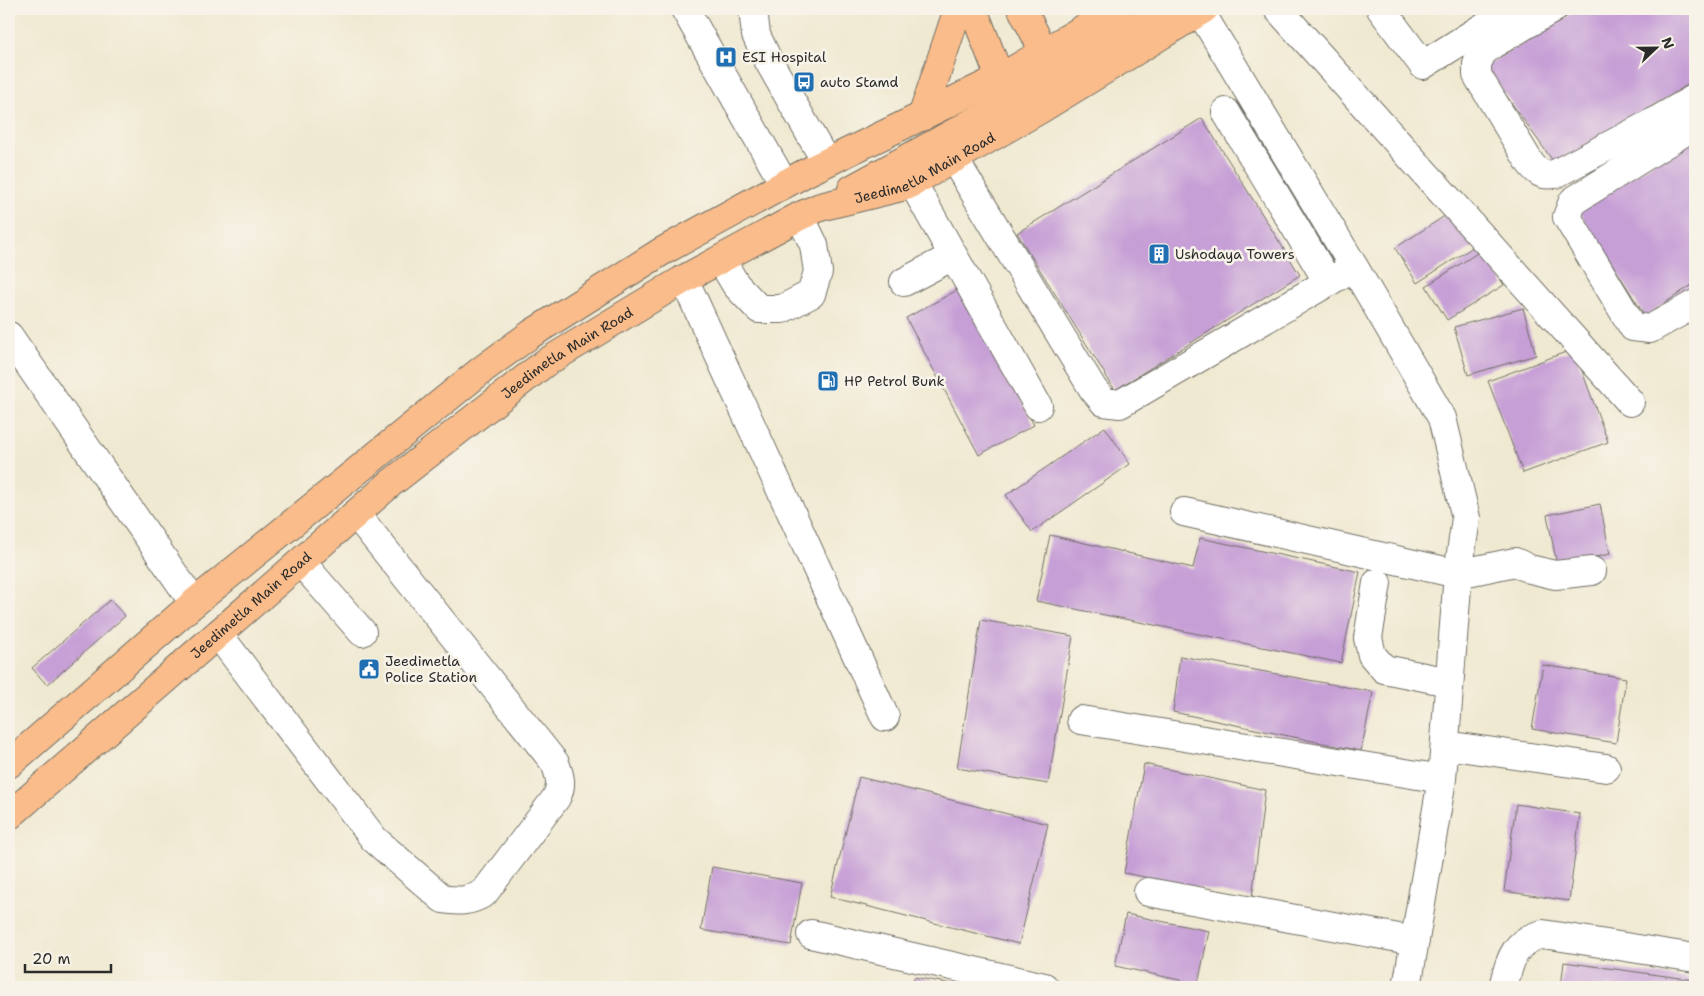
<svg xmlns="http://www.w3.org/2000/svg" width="1704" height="996" font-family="'Shantell Sans',sans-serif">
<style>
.building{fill:#c69fd6}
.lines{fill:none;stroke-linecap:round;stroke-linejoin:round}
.minor-casing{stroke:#706e65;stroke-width:30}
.major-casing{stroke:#706e65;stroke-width:30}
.minor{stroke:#fff;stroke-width:28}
.major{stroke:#f9bc8a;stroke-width:28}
.labels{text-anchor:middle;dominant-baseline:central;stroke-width:5;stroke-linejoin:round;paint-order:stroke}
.poi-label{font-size:14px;fill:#2b2b2b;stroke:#f7f3e8;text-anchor:start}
.street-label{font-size:14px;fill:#2b2b2b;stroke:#f7f3e8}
</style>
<rect width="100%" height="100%" fill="#f7f3e8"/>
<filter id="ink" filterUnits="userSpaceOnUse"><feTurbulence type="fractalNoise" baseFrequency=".02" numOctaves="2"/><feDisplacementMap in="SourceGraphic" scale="10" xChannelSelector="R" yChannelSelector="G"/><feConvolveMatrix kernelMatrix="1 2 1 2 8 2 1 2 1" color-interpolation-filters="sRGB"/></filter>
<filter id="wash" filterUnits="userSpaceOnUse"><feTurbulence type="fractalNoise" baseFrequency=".0096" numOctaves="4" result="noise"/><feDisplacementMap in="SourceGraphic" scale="20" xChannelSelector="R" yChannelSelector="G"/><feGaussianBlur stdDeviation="1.12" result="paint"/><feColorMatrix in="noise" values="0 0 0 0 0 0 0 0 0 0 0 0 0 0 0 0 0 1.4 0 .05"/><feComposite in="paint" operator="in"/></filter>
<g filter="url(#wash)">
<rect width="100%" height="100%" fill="#f0e9d1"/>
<g id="blocks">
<path class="building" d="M1579,9h116v71l-137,88 -73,-102z
M1202,118l98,157 -185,115 -98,-157z
M1695,136v147l-50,33 -66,-105z
M1451,212l22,35 -56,36 -22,-35z
M1482,250l22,35 -57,35 -21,-34z
M961,288l73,137 -55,30 -73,-137z
M1523,308l13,47 -68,20 -14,-48z
M1574,349l34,93 -85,31 -35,-92z
M1105,427l25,37 -98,68 -26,-37z
M1600,504l10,50 -53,11 -10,-50z
M1050,535l143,33 7,-30 160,34 -19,91 -305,-62z
M110,600l15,16 -78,69 -15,-17z
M981,620l92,16 -25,148 -91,-16z
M1180,656l193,36 -12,59 -188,-39z
M1543,665l83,13 -10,65 -84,-14z
M1144,764l121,26 -13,108 -128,-25z
M859,777l189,47 -29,120 -189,-47z
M1516,804l64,10 -11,87 -65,-10z
M712,867l90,16 -11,62 -90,-15z
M1126,914l83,17 -11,53 -83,-18z
M1564,962l131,18v7h-134z
M914,977l38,7v3h-39z"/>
</g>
</g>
<g filter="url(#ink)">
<use href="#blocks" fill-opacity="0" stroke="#706e65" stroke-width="1"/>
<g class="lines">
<g class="minor-casing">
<path id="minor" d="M685,9l99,175
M753,9l3,26 12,25 58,102
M1278,9l352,393
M1381,9l42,56 89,-56
M1553,9l-60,35 -11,9 -5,11v11l53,88c8,10 12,13 25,11l97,-51 43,-25
M1200,11l154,256 88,151 24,100 -8,56 -16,205 -35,208
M1226,112l102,170
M1695,125l-122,76 -6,16 66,110 17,2 45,-25
M954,159l139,230 11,13 16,2 234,-137
M912,182l126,224
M721,260l15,25 23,24h23l29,-15 7,-22 -4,-27 -14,-29
M684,279l201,438
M904,282l49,-26
M9,336l185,267
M1184,512l274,62 57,-12 15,7 25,6 37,-4
M301,562l61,70
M1377,583l-9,55 4,17 12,14 65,13
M218,634l156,205 69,60c16,3 28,2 41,-6l72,-95c7,-13 4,-22 -1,-35l-199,-249
M1081,720l361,59
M1445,745l161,23
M1148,892l267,49
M811,934l233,53
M1503,987c7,-26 10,-46 40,-53l152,24"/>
</g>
<g class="major-casing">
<g id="major">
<path d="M973,9l27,69 10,16"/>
<path d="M1022,9l30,58"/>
<path d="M922,117l36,-108"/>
<path d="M852,189l205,-113 105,-67"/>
<path d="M9,764l185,-161 289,-234 48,-35 130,-82 144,-79 195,-95 117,-69"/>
<path id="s1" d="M9,816l382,-333 154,-120 139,-84 116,-63 20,-9 86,-21 133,-76 165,-101"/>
</g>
</g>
<use href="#minor" class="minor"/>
<use href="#major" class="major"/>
</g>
</g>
<defs>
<g id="hospital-square" transform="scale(1.125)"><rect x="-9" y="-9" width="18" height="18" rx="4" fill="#1f6fb2" stroke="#f7f3e8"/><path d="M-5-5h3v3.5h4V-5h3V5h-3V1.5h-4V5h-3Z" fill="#fff"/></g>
<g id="bus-square" transform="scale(1.125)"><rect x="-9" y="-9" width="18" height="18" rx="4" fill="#1f6fb2" stroke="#f7f3e8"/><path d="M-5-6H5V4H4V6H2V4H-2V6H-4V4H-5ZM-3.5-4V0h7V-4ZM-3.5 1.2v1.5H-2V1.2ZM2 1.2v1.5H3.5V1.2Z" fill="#fff"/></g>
<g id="building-square" transform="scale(1.125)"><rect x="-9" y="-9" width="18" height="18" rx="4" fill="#1f6fb2" stroke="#f7f3e8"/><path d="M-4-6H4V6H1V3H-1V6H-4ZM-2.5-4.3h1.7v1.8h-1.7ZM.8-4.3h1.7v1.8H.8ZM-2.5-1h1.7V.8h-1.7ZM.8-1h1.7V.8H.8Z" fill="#fff"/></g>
<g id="fuel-square" transform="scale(1.125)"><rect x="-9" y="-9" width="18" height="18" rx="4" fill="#1f6fb2" stroke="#f7f3e8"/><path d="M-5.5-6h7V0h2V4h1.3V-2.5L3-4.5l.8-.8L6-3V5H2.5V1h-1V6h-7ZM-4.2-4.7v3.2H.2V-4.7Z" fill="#fff"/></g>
<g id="civic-square" transform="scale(1.125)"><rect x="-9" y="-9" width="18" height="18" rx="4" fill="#1f6fb2" stroke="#f7f3e8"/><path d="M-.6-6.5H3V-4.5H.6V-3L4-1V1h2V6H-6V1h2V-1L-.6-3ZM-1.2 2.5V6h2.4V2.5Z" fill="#fff"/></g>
</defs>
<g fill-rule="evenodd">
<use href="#hospital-square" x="726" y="57"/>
<use href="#bus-square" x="804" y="82"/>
<use href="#building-square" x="1159" y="254"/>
<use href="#fuel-square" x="828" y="381"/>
<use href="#civic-square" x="369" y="669"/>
</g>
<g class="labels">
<g class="poi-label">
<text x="742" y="57">ESI Hospital</text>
<text x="820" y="82">auto Stamd</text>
<text x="1175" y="254">Ushodaya Towers</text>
<text x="844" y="381">HP Petrol Bunk</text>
<text x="385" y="661">Jeedimetla<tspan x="385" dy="16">Police Station</tspan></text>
</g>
<g class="street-label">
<text stroke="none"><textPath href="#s1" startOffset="1131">Jeedimetla Main Road</textPath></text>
<text stroke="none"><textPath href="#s1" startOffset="726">Jeedimetla Main Road</textPath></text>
<text stroke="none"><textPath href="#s1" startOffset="321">Jeedimetla Main Road</textPath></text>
</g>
</g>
<rect width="1704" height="996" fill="none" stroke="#f7f3e8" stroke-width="30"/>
<g transform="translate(1656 48) rotate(68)" stroke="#f7f3e8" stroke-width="4" paint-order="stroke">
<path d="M0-4L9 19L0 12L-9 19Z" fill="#2b2b2b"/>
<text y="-8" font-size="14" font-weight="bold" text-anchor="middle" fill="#2b2b2b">N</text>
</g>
<path d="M25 964v8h86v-8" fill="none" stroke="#2b2b2b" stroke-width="2.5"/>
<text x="32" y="964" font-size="15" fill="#2b2b2b" stroke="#f7f3e8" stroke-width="4" paint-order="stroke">20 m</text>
</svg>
